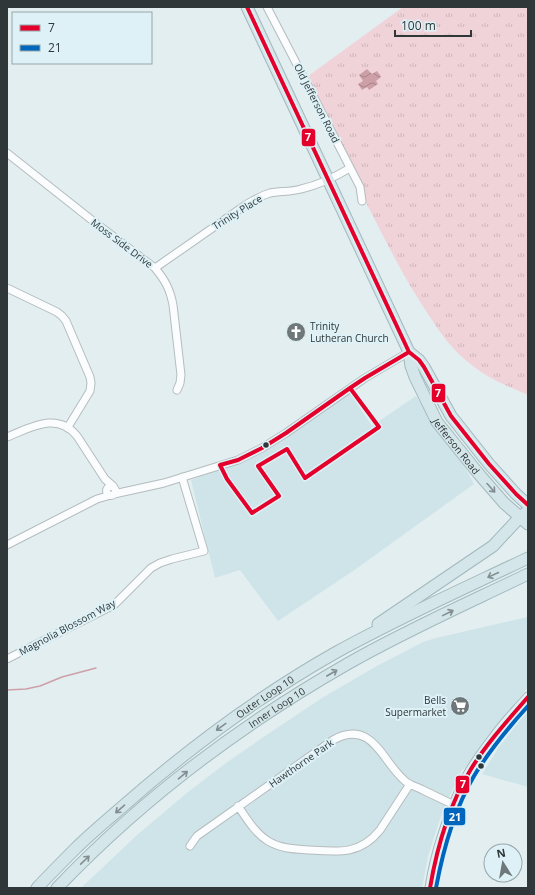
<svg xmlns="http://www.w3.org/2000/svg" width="535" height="895" font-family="'Open Sans',sans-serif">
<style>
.built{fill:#cfe4e8}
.grass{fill:url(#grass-tufts)}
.water{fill:url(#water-waves)}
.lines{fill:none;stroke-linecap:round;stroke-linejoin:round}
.stream{stroke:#cda0a7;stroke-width:1.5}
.minor-casing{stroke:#b4bcbe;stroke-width:9}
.major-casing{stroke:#a2b9bd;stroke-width:11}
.highway-casing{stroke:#a2b9bd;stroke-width:13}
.minor{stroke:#fbfcfd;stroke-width:7}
.major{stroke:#e3eff2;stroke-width:9}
.highway{stroke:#d4e6ea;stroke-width:11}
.bus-1-casing{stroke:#ddf1f6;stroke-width:7}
.bus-2-casing{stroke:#ddf1f6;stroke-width:7}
.bus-1{stroke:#e4002b;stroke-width:4}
.bus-2{stroke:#0065bd;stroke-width:4}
.oneway{stroke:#828e92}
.bus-dot{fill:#2f3739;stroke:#ddf1f6;stroke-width:1.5}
.labels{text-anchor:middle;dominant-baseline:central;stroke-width:4;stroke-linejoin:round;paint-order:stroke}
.street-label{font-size:10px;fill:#2f3739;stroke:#ddf1f6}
.poi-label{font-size:10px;fill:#2f3739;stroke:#ddf1f6;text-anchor:start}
.line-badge{stroke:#ddf1f6;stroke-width:1.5}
.badge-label{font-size:11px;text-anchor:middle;font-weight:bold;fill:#fff}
</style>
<defs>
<pattern id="grass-tufts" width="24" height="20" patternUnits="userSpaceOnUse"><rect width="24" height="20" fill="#f0d3d8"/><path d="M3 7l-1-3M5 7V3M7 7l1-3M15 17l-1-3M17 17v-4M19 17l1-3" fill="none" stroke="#ceb6ba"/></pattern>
<pattern id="water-waves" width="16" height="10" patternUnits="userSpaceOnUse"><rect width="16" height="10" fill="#cda0a7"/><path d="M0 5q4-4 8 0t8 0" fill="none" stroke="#a78389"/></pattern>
</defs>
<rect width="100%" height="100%" fill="#e3eef0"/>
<path class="built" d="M350,393l22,33 44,-30 26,39 25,36 7,13 -121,87 -75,50 -38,-51 -25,8 -24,-98 43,-16 34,-15z
M528,617v70l-39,49 -20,30 -7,4 -19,40 -6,18 -9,28 -6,32h-341l55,-52 52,-44 38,-29 36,-25 60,-40 53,-31 48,-25 13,-4z
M528,710v77l-46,-13 17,-27z"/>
<path class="grass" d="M403,7h125v388c-21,-9 -41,-17 -59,-32 -15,-12 -27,-27 -37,-43 -22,-32 -40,-66 -57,-100 -22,-43 -44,-85 -65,-128l-6,-13z"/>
<path class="water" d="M367,69l5,5 5,-3 4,6 -5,4 2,3 -9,6 -2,-3 -5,3 -4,-6 5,-3 -4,-6z"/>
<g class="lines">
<path class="stream" d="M7,690l19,-1 14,-3 22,-9 34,-9"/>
<g class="minor-casing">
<path id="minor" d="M267,7l39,75 54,105 2,14
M7,153l86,68 62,47c10,12 15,21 18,37l8,70 -1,8 -3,7
M155,268l92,-64c8,-4 15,-9 23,-11 10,-2 21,-1 31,-4 18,-4 34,-12 49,-21
M7,288l50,24 5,4 4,5 24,56 1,6 -1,8 -22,36
M7,437c23,-9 50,-26 70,-1l28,43 8,7
M106.5 491a4.5 4.5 0 1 1 9 0a4.5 4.5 0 1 1-9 0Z
M114,494l50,-11 74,-23 24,-12 24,-15 79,-55 44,-26
M7,545l90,-46 14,-4
M7,659l107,-54 37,-37 9,-5 12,-4 32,-8 -22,-74
M238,806c9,13 17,27 30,35 13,8 27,8 42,9 28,2 50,5 70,-20l30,-46
M190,846l7,-10 136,-96c42,-23 50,27 76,44 5,2 10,4 14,6 10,5 21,10 31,15"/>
</g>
<g class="major-casing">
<path id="major" d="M430,888c5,-35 19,-76 35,-108 8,-15 19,-30 29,-43 10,-14 23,-27 34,-40"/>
</g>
<g class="highway-casing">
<g id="highway">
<path id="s1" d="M247,7l162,345 2,14 4,11 22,45 41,51 26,30 24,21"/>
<path d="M409,352l10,8 5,7 27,49 38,48 27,30 12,11"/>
<path d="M378,624l115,-78 27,-29 8,-6"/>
<path id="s2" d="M37,888c12,-13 25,-26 38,-39 15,-15 31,-28 47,-42 66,-58 137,-111 213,-154 63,-35 128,-64 193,-95"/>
<path id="s3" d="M57,888c85,-89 185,-164 292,-225 58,-33 119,-60 179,-89"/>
</g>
</g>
<use href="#minor" class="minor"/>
<use href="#major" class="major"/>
<use href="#highway" class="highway"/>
<g class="bus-1-casing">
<path id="bus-1" d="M247,7l162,345 10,8 5,7 27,49 38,48 27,30 12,11
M350,388l29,39 -74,51 -18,-29 -29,17 21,30 -27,17 -25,-34 -7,-14 18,-5 24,-12 24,-15z
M350,388l15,-10 44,-26
M430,888c7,-41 19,-83 41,-119 16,-26 37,-49 57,-72"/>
</g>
<g class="bus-2-casing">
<path id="bus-2" d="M436,888c7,-38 18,-78 38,-112 15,-25 34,-48 54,-70"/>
</g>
<use href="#bus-1" class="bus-1"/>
<use href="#bus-2" class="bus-2"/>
</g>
<defs><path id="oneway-shaft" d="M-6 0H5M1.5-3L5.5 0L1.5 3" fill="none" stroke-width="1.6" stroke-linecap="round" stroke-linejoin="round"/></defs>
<g class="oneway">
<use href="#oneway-shaft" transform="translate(491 488) rotate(48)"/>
<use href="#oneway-shaft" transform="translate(493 575) rotate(155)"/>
<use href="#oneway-shaft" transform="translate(448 613) rotate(-26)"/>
<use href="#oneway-shaft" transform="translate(332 673) rotate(-30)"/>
<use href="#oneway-shaft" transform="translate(221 727) rotate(144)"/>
<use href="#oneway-shaft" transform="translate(183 775) rotate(-40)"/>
<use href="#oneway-shaft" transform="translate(120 809) rotate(139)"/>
<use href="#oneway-shaft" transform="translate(85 860) rotate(-44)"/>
</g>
<defs>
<g id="church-disc" transform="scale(1)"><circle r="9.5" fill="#6e7779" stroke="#ddf1f6"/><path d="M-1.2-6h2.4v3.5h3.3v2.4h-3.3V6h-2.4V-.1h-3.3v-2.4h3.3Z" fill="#fff"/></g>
<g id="supermarket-disc" transform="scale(1)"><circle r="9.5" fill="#6e7779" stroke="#ddf1f6"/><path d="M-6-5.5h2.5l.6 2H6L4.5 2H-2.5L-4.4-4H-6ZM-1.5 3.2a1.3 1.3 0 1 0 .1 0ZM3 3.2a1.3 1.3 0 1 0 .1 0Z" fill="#fff"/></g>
</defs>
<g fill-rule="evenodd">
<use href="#church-disc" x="296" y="332"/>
<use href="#supermarket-disc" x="460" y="706"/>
</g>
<g class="bus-dot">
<circle cx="266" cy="445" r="3.5"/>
<circle cx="479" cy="757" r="3.5"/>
<circle cx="481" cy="766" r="3.5"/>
</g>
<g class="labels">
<g class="street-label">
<text transform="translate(317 103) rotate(63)">Old Jefferson Road</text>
<text transform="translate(237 212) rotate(-32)">Trinity Place</text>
<text transform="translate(122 243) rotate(37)">Moss Side Drive</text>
<text stroke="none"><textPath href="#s1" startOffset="488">Jefferson Road</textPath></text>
<text transform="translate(67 627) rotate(-28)">Magnolia Blossom Way</text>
<text stroke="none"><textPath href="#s2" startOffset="298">Outer Loop 10</textPath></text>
<text stroke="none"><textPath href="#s3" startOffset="285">Inner Loop 10</textPath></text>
<text transform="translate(301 763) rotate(-35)">Hawthorne Park</text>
</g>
<g class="poi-label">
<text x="310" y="326">Trinity<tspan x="310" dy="12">Lutheran Church</tspan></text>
<text x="446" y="700" text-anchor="end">Bells<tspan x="446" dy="12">Supermarket</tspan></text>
</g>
</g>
<g class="line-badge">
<rect x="301" y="128" width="15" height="19" rx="4" fill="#e4002b"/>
<rect x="431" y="383" width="15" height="20" rx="4" fill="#e4002b"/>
<rect x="455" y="775" width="15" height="19" rx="4" fill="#e4002b"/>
<rect x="443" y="807" width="23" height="19" rx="4" fill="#0065bd"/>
</g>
<g class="badge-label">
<text x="308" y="141">7</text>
<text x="438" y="397">7</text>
<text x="463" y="788">7</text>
<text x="455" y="821">21</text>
</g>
<rect width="535" height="895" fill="none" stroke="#2f3739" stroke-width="16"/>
<rect x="12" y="12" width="140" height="52" fill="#ddf1f6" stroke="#97a7aa"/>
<rect x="20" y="25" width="20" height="6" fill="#e4002b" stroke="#97a7aa"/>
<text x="48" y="32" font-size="12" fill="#2f3739">7</text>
<rect x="20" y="45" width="20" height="6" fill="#0065bd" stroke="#97a7aa"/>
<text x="48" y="52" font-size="12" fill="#2f3739">21</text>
<g transform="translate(503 863) rotate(349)"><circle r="19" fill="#ddf1f6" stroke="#97a7aa"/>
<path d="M0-3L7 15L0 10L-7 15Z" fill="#6e7779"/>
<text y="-6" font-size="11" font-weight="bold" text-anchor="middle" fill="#2f3739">N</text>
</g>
<path d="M395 30v6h76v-6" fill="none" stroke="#2f3739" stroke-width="2"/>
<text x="401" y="30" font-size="12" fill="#2f3739" stroke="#ddf1f6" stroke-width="3" paint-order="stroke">100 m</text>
</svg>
